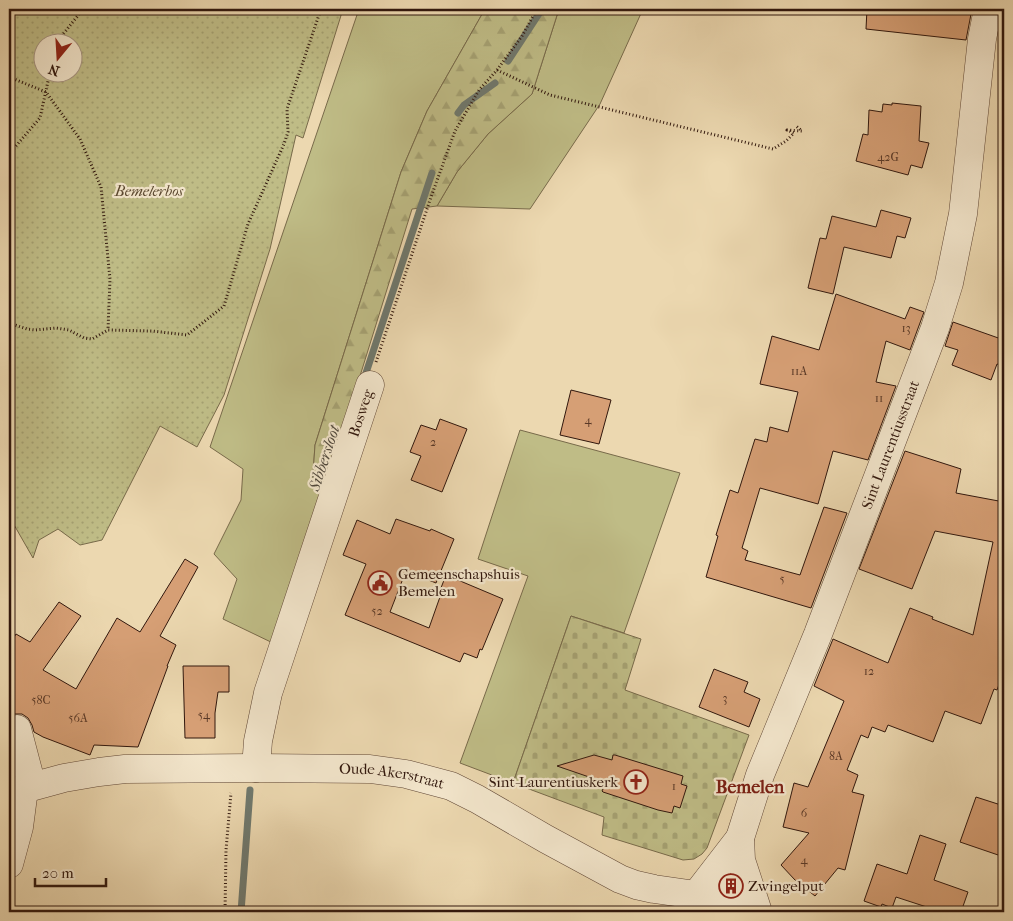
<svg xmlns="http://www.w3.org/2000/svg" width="1013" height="921" font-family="'IM FELL French Canon',serif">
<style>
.grass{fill:#bfbc86;stroke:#786a4a}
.forest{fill:url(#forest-firs);stroke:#786a4a}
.cemetery{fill:url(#cemetery-stones);stroke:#786a4a}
.park{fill:url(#park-dots);stroke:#786a4a;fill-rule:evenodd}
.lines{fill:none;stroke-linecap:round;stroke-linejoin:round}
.stream{stroke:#6f786d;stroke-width:7}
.building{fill:#d69f75;stroke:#31170d}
.minor-casing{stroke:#604736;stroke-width:29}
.path{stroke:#31170d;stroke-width:3;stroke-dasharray:1 2.5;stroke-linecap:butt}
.minor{stroke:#f3e6cc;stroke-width:28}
.labels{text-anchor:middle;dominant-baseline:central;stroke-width:4.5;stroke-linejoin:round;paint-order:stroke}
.number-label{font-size:12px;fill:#5a3927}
.park-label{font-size:15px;font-style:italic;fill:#5c4931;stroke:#f3e6cc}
.street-label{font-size:15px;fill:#31170d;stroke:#f3e6cc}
.poi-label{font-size:15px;fill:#31170d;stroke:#f3e6cc;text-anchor:start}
.water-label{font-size:16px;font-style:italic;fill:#50483d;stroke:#f3e6cc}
.quarter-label{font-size:18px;font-weight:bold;fill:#7a1f14;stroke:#f3e6cc}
</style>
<defs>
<pattern id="forest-firs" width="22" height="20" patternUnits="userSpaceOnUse" patternTransform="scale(1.25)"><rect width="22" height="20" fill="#bfbc86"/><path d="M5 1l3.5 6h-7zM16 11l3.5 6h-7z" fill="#a5a172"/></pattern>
<pattern id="cemetery-stones" width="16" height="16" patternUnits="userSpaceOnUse" patternTransform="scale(1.25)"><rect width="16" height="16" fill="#bfbc86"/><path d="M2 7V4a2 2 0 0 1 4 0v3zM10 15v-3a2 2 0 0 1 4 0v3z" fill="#a5a172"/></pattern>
<pattern id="park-dots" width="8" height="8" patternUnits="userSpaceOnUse" patternTransform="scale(1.25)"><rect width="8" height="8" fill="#bfbc86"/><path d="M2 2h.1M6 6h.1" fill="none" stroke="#a5a172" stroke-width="1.8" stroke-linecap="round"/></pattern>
</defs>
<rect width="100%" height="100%" fill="#ecd8b0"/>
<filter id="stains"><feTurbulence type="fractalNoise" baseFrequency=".004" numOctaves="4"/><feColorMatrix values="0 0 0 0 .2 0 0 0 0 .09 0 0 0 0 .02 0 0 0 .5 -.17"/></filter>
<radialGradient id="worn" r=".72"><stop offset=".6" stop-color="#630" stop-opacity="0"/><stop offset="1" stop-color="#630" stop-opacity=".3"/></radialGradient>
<path class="grass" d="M359,9h126l-58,102 -26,61 -86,273 -2,29 9,24 -47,146 -52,-25 14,-40 -23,-25 27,-54 2,-31 -33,-22z
M559,9h84l-43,95 -70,105 -93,-3 20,-34 31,-38 44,-40z
M520,430l160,43 -56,160 -53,-17 -58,167 -53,-20 68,-187 -50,-17z"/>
<path class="forest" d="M485,9h74l-27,85 -44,40 -31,38 -20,34 -25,3 -90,289 -9,-24 2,-29 86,-273 26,-61z"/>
<path class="cemetery" d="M571,616l70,23 -16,51 124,45 -42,113 -5,6 -8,5 -11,1 -81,-25 2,-18 -91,-34z"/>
<path class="park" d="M9,9h334l-40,129 -7,-3 -26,114 -46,146 -27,52 -37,-21 -58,114 -22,5 -22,-16 -19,11 -6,18 -24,-42zM42,42h30v30h-30z"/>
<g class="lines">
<path class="stream" d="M508,61l34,-52
M458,113l6,-8 31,-22
M364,379l68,-206
M241,912l9,-122"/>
</g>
<path class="building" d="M867,9h105l-6,31 -100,-11z
M892,103l29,3 -2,35 10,2 -7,25 -11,-3 -3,10 -52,-14 7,-27 5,1 1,-25 13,2 1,-8 9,1z
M881,210l30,8 -6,20 -8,-2 -6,22 -47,-11 -11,47 -25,-6 12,-50 6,1 6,-23 44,11z
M836,294l69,25 5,-12 14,5 -14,38 -24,-9 -10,41 20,4 -28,74 -35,-9 -15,53 -58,-16 -18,60 6,3 -3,9 55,15 24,-68 23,6 -36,95 -105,-31 12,-41 -2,-1 14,-45 8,3 17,-54 12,3 3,-15 18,5 10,-40 -38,-8 12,-48 47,14z
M953,322l51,18v26l-7,-2 -6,16 -39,-15 6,-15 -13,-4z
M571,390l40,10 -12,44 -39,-9z
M440,419l27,10 -25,63 -31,-12 10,-24 -11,-4 11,-27 15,5z
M905,451l56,18 -5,24 48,9v169l-7,19 -3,-1 -13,35 -36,-13 -12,31 -45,-17 -3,7 -13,-5 -4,11 -7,-3 -14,35 11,5 -6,17 12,3 -19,75 -7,-2 -23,28 -20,-16 -14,-15 28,-32 -26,-6 11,-44 14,4 36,-86 -30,-15 19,-47 55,24 22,-55 23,9 -1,2 41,16 20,-93 -58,-11 -23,58 -53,-20z
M396,519l34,12 1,-2 23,10 -18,44 -30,-12 -16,41 39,16 12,-34 -2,-1 7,-18 57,24 -21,51 -2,-1 -3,9 -13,-5 -4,9 -115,-47 21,-51 -23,-9 14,-35 33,14z
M185,559l13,8 -38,69 16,9 -9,21h1l-30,81 -44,-2 -4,10 -47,-18 -9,-5 -2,-7 -4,-7 -6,-4h-8l-5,2v-70l7,-12 14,8 29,-40 22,14 -38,54 33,19 41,-71 23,14z
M183,666h46v26h-11l-3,21v25h-30z
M714,669l34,13 -4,10 16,7 -11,28 -50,-20z
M594,755l18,5 1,-5h2l68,21 -2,8 6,2 -7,22 -6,-2 -2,7 -14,-3 -55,-18 -1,-1 2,-4 -13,-5 1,-4 -35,-12z
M976,797l28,9v51l-44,-15z
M920,835l26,9 -12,36 34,12 -7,20h-19l-46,-15 -4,11 -10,-4 -1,3 -17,-6 13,-37 30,10z"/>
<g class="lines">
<g class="minor-casing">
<g id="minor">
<path d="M17,729l15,57"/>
<path id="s1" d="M256,768l2,-27 10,-48 102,-308"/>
<path id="s2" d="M9,793l55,-15 35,-6 26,-3 131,-1 114,1 36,5 45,12 26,13 69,40 74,40 16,6 18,4 42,6 52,17"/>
<path d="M9,864l10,-37 5,-38"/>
<path d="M696,895l44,-57"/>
<path id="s3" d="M758,912l-17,-52 -1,-22 20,-63 58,-141 117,-306 14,-45 14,-69 19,-175 6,-30"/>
</g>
</g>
<path class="path" d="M57,42l26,-33
M497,70l53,25 223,54 13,-8 8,-8 -7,-3 15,1 -7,-6
M9,77l37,15 34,47 21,48 9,92 -2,51
M9,154l31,-36 10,-46
M9,323l18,6 8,1 21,-2 13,2 15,8 8,1 16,-9 44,1 35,4 37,-29 24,-82 36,-80 4,-12 -1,-23 34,-100
M376,362l55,-165 24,-66 24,-41 18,-20 25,-34 15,-27
M225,912l1,-62 5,-57"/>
<use href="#minor" class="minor"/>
</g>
<defs>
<g id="civic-ring" transform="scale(1.25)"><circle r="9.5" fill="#f3e6cc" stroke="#8f2418" stroke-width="1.5"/><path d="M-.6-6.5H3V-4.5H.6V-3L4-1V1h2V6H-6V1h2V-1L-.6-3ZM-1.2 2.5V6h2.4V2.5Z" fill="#8f2418"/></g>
<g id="church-ring" transform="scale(1.25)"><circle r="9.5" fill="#f3e6cc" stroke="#8f2418" stroke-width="1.5"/><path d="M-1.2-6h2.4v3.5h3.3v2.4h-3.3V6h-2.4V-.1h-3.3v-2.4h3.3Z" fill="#8f2418"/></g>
<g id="building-ring" transform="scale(1.25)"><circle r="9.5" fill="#f3e6cc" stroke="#8f2418" stroke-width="1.5"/><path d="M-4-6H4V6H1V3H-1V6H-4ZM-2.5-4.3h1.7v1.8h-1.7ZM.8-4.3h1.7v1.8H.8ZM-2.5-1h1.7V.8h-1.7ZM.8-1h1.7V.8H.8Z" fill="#8f2418"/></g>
</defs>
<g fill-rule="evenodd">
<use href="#civic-ring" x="380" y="583"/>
<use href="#church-ring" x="636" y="782"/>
<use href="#building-ring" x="731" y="886"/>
</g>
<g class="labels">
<g class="number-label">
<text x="888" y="157">42G</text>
<text x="906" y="328">13</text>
<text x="799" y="371">11A</text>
<text x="879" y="398">11</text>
<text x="588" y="420">4</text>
<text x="433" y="442">2</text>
<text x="782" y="579">5</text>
<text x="377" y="611">52</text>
<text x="869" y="671">12</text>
<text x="725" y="698">3</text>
<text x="41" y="700">58C</text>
<text x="204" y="715">54</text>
<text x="78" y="718">56A</text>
<text x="836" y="756">8A</text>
<text x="674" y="786">1</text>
<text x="804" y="813">6</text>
<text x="804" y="860">4</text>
</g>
<g class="park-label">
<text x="149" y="191">Bemelerbos</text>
</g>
<g class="street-label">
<text stroke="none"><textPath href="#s1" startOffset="371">Bosweg</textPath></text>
<text stroke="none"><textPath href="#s3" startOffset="498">Sint Laurentiusstraat</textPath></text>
<text stroke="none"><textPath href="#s2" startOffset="386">Oude Akerstraat</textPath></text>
</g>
<g class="poi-label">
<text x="398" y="574">Gemeenschapshuis<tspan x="398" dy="17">Bemelen</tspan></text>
<text x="618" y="782" text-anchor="end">Sint-Laurentiuskerk</text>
<text x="748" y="886">Zwingelput</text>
</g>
<g class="water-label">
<text transform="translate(324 458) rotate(-72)">Sibbersloot</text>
</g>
<g class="quarter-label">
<text x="750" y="787">Bemelen</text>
</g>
</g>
<rect width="1013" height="921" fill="none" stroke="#ecd8b0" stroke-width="30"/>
<rect x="10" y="10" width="993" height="901" fill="none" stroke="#31170d" stroke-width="2.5"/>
<rect x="15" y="15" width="983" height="891" fill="none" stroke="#31170d"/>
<g transform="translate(58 58) rotate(198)"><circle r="24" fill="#f3e6cc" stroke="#a59380"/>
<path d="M0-4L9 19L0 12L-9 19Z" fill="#8f2418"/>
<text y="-8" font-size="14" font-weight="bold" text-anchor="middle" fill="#31170d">N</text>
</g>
<path d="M35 878v8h71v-8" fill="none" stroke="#31170d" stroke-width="2.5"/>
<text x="42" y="878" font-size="15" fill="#31170d" stroke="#f3e6cc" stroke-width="4" paint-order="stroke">20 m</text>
<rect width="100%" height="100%" filter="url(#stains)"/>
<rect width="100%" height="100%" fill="url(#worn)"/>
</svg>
